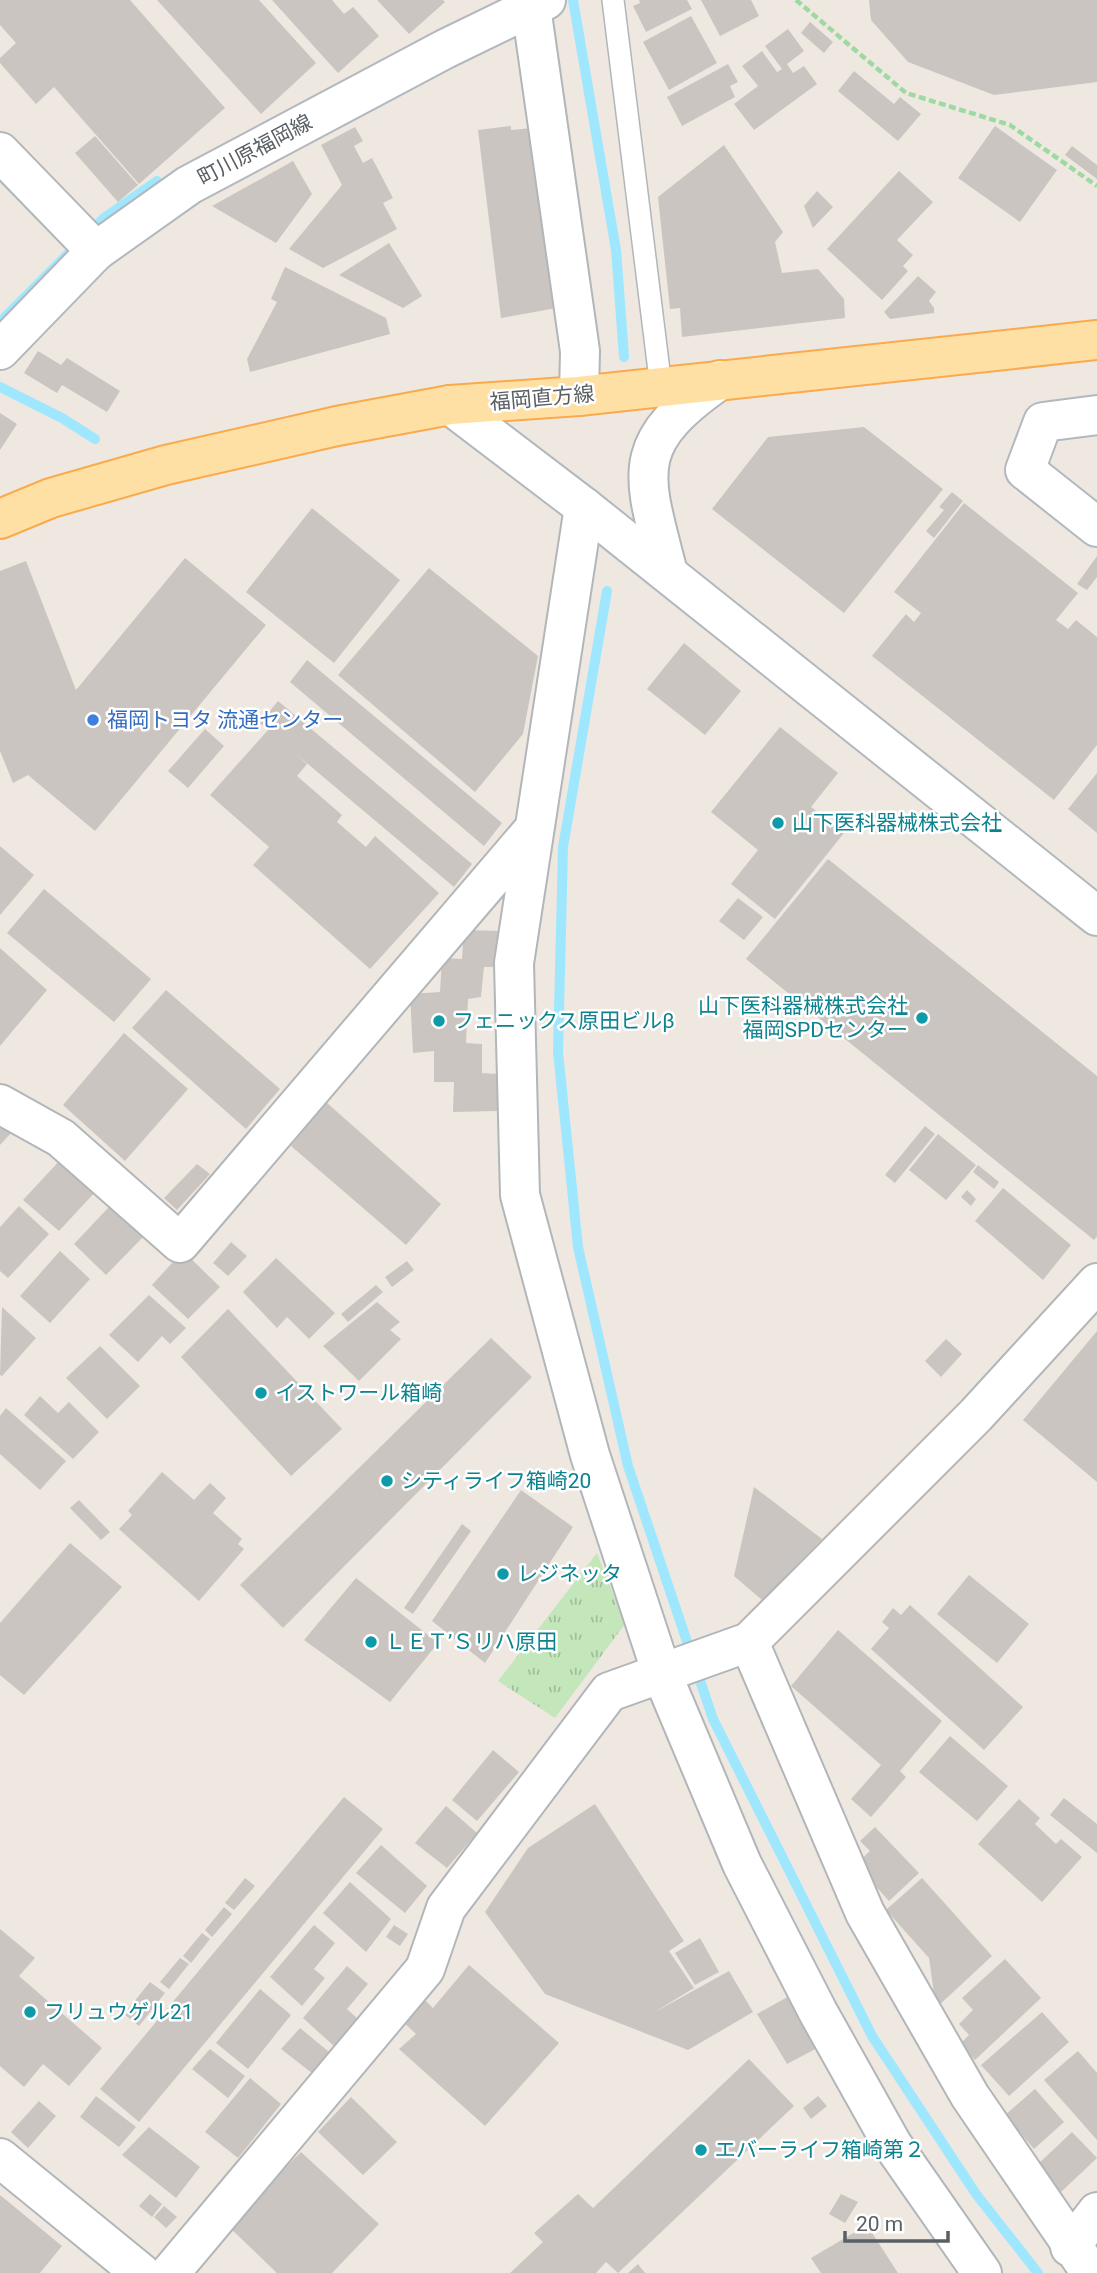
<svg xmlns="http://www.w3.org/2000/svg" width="1097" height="2273" font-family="Roboto,'Noto Sans JP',sans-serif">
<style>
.park{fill:url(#park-tufts)}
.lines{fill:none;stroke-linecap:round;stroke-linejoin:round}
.stream{stroke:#9fe7ff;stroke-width:10}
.building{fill:#cac5c0}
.lane-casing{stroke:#b2b6b9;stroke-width:24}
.street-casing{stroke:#b2b6b9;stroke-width:42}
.secondary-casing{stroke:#b2b8bd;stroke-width:42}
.primary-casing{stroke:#faaa4d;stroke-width:42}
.path{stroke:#9ddaa2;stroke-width:4.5;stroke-dasharray:7 3.5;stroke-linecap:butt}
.lane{stroke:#fff;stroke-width:21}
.street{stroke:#fff;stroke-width:38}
.secondary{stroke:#fff;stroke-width:38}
.primary{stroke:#ffe0a4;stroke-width:38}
.shop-dot{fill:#3f7fe0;stroke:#fff;stroke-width:2.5}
.culture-dot{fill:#0f9aa8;stroke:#fff;stroke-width:2.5}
.labels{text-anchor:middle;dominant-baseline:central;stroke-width:5;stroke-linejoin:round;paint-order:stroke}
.street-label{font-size:21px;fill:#595f63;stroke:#fff}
.shop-label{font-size:21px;fill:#366cbe;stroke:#fff;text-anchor:start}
.culture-label{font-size:21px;fill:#0d838f;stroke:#fff;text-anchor:start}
</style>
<defs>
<pattern id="park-tufts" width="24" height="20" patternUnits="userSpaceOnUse" patternTransform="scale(1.75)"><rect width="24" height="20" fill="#c3e7bb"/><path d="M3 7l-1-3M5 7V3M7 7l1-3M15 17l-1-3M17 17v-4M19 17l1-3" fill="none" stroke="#a1be9c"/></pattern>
</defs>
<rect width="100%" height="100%" fill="#eee8e1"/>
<path class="park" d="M597,1553l28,71 -70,94 -57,-37z"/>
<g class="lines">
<path class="stream" d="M573,0l43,250 8,107
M0,322l104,-104 53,-37
M0,387l62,31 33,21
M607,591l-44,256 -5,205 20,195 50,219 85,253 159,317 104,158 62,79"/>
</g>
<path class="building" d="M0,0h130l95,108 -86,76 -85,-97 -18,17 -36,-41v-5l16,-15 -16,-18z
M157,0h102l57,63 -55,51z
M272,0h60l12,14 9,-7 26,29 -41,37z
M377,0h66l2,2 -36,32z
M639,0h48l5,9 -46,23 -13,-26 7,-3z
M701,0h50l8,16 -39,20z
M869,0h228v82l-103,13 -86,-33 -37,-42z
M691,16l26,47 -48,27 -26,-48z
M810,22l23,20 -9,11 -23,-20z
M788,29l16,22 -17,13 6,9 11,-7 13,18 -63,46 -20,-26 24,-18 -16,-20 20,-15 15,21 5,-3 -17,-23z
M728,64l10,18 -8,4 5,11 -53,29 -15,-29z
M854,71l40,33 6,-7 21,17 -23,27 -60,-50z
M511,126v4l21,-2 30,179 -61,11 -23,-188z
M995,126l62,44 -37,52 -62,-44z
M355,127l8,14 -9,5 9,17 9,-5 21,40 -10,5 14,26 -74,39 -34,-19 53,-64 -21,-40z
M95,136l43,49 -20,17 -43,-49z
M724,145l59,87 -8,10 7,31 36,-4 26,30 1,19 -163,19 -2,-29 -10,1 -12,-112z
M1072,146l25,19v14l-32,-24z
M293,161l19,33 -36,49 -64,-37z
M899,171l34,31 -36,38 16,15 -10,11 5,5 -26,29 -55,-51z
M817,191l16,16 -20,21 -9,-22z
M389,243l33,53 -19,12 -64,-33z
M285,267l101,51 4,16 -140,38 -3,-13 30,-57 -6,-3z
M918,276l18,16 -7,9 5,7v5l-44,6 -6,-7z
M38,351l23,14 6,-7 53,33 -13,21 -45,-27 -5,8 -33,-20z
M0,413l17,11 -17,26z
M864,427l79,62 -99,124 -132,-104 56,-72z
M952,492l11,9 -29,37 -8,-7 18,-21 -5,-3z
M964,503l114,90 -22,27 12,9 8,-9 21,17v108l-43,55 -182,-144 34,-42 8,8 7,-9 -27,-21z
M312,508l88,72 -66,83 -88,-71z
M1097,556v21l-10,13 -10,-6z
M185,558l81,67 -171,206 -67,-56 -15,8 -13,-32v-180l26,-10 50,129z
M429,568l109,88 -15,78 -48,58 -137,-117z
M684,643l57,48 -36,44 -58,-46z
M307,660l195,163 -18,23 -194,-164z
M278,701l194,163 -18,23 -158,-133 11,10 -10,12 45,39 -5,7 29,25 9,-11 64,57 -69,76 -117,-104 16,-18 -59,-52 58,-65 -8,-7z
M780,727l58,46 -27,34 33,26 -69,86 -44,-35 27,-34 -47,-38z
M205,729l19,17 -36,42 -20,-17z
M1097,773v60l-29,-24z
M0,846l34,29 -34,40z
M828,859l269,217v160l-3,4 -348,-281z
M44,889l107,90 -37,43 -107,-89z
M738,898l25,19 -19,23 -25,-19z
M464,930l38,1 -1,36h-17l-3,30 -13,2 -2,44 16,1v29l16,1 -1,37 -44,1 1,-30h-20v-31l-21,2 -3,-59 30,-2 2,-34 20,1z
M0,948l47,42 -47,56z
M166,990l114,99 -34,40 -114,-101z
M124,1033l64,56 -63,72 -62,-56z
M326,1102l115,102 -35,41 -115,-99z
M0,1120l13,11 -13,14z
M925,1126l10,8 -40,49 -10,-8z
M938,1134l38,31 -30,35 -37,-30z
M62,1158l36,31 -39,42 -36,-31z
M197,1164l13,10 -33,36 -13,-12z
M978,1165l21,17 -5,7 -21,-17z
M1003,1188l68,57 -28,35 -68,-59z
M967,1190l9,9 -5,7 -10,-9z
M19,1206l30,28 -41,44 -8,-7v-44z
M109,1207l34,30 -37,38 -32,-31z
M231,1242l16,14 -19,20 -15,-13z
M60,1251l30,28 -40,44 -30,-27z
M183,1251l37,36 -32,32 -36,-34z
M276,1258l59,55 -26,26 -22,-22 -10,11 -34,-36z
M407,1261l7,9 -22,17 -7,-10z
M376,1285l7,7 -35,30 -7,-8z
M149,1295l37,33 -16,16 -8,-8 -24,26 -29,-27z
M377,1302l23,20 -10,8 11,9 -42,42 -36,-35z
M2,1307l34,31 -34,38 -2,-1z
M228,1309l114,120 -51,47 -110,-119z
M1097,1331v151l-74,-62z
M491,1338l41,39 -249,251 -43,-43z
M946,1339l16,15 -21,23 -16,-16z
M100,1346l40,40 -33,33 -41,-41z
M40,1396l18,17 11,-11 30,30 -26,27 -49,-44z
M6,1408l60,53 -26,29 -40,-36v-38z
M162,1472l32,28 16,-17 16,15 -13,15 29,26 -4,5 6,5 -45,52 -80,-72 13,-14 -4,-4z
M754,1487l68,52 -60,61 -28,-24z
M521,1490l52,37 -88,136 -53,-42z
M79,1500l31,32 -9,8 -31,-32z
M462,1524l9,7 -58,83 -9,-6z
M70,1543l52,44 -98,108 -24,-20v-52z
M969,1575l60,49 -32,39 -60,-49z
M356,1578l82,65 -48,59 -86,-62z
M910,1605l113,102 -39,43 -113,-101 18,-21 -7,-6 11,-14 8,7z
M838,1630l104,91 -42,50 6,6 -35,40 -20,-18 30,-34 -90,-79z
M950,1736l58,50 -31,35 -58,-49z
M493,1750l26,22 -42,49 -25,-21z
M344,1797l39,32 -244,293 -39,-33z
M1064,1798l33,26v29l-47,-38z
M1019,1799l21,19 -5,6 21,20 5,-5 21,18 -40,45 -64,-58z
M595,1804l89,137 -15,10 25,37 -41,25 76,-42 24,41 -65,38 -143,-56 -60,-82 43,-64z
M446,1806l31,27 -30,35 -32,-25z
M875,1827l44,46 -30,28 -33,-37 14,-13 -10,-10z
M381,1845l46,41 -22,27 -49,-40z
M245,1878l10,8 -21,24 -9,-7z
M922,1878l70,78 -56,52 -7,-50 -43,-48z
M350,1882l41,37 -25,33 -43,-39z
M224,1907l8,7 -20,23 -7,-7z
M314,1925l21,18 -21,26 11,9 -23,28 -32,-29z
M394,1925l14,9 -8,12 -14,-9z
M0,1929l35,29 -16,18 83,72 -33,38 -26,-22 -19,23 -24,-21z
M202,1933l8,6 -19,24 -8,-7z
M700,1938l19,34 -24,13 -20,-32z
M180,1958l9,6 -20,25 -9,-7z
M1005,1959l36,39 -66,62 -15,-16 9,-9 -10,-11 14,-14 -11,-12z
M469,1965l90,78 -74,83 -86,-77 17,-15 -15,-14 21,-23 11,11z
M347,1966l21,18 -21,25 11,10 -23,28 -32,-29z
M150,1982l15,11 -26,33 -15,-12z
M260,1989l31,26 -43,54 -32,-26z
M791,1995l30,51 -34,18 -30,-50z
M1042,2012l27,30 -60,54 -28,-31z
M300,2028l34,28 -17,21 -36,-28z
M210,2049l35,27 -17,22 -36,-29z
M1078,2051l19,22v67l-53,-60z
M749,2059l45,47 -176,167 -12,-11 -10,11h-86l33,-31 -9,-9 44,-39 15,14z
M250,2078l31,26 -43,54 -33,-26z
M1035,2089l29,33 -30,27 -29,-34z
M96,2096l40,31 -17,20 -39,-30z
M818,2096l9,10 -16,13 -8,-11z
M351,2097l46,45 -34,33 -45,-43z
M39,2101l17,15 -28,32 -17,-16z
M149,2127l51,40 -24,31 -54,-43z
M1072,2132l25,26 -36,34 -25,-26z
M301,2152l78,72 -47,49h-55l-50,-48z
M150,2194l12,10 -10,13 -13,-11z
M841,2194l17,8 -13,21 -16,-9z
M0,2195l62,51 -22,27h-40z
M164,2206l13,11 -11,11 -12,-11z
M867,2225l31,48h-77l-10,-15z
M638,2264l7,9h-17z"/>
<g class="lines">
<g class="lane-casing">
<path id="lane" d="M613,0l48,387"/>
</g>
<g class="street-casing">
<path id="street" d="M530,0l50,351 -1,45
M0,152l96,99
M584,507l-70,456 6,232 70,260 72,219 80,190 76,148 74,132 90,129
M668,573c-25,-99 -42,-128 52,-193
M0,1104l61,34 119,105 354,-414
M749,1642l116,271 105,183 121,177
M0,2158l141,115
M1070,2247l27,-35
M170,2273l255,-304 21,-61 163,-216 140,-50 227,-227 121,-132"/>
</g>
<g class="secondary-casing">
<path id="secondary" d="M0,350l96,-99 93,-66 256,-136 101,-49
M450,405l134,102 513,409
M1097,415l-54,7 -18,48 72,57"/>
</g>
<g class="primary-casing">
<path id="primary" d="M0,519l51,-21 115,-33 171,-39 113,-21 129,-9 518,-56"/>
</g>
<path class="path" d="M796,0l110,93 104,32 87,61"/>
<use href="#lane" class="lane"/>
<use href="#street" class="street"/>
<use href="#secondary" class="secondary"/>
<use href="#primary" class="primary"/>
</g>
<circle class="shop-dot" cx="93" cy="720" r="7"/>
<g class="culture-dot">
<circle cx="778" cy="823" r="7"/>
<circle cx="922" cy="1018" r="7"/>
<circle cx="439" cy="1021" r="7"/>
<circle cx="261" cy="1393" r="7"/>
<circle cx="387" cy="1481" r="7"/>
<circle cx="503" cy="1574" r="7"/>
<circle cx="371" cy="1642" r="7"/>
<circle cx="30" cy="2012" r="7"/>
<circle cx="701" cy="2150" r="7"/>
</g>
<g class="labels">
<g class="street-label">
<text transform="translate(255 150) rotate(-28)">町川原福岡線</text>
<text transform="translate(542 398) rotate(-5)">福岡直方線</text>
</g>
<g class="shop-label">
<text x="107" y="720">福岡トヨタ 流通センター</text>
</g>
<g class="culture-label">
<text x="792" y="823">山下医科器械株式会社</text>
<text x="908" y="1006" text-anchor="end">山下医科器械株式会社<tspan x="908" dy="24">福岡SPDセンター</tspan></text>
<text x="453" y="1021">フェニックス原田ビルβ</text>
<text x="275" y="1393">イストワール箱崎</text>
<text x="401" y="1481">シティライフ箱崎20</text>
<text x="517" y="1574">レジネッタ</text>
<text x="385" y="1642">ＬＥＴ’Ｓリハ原田</text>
<text x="44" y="2012">フリュウゲル21</text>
<text x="715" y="2150">エバーライフ箱崎第２</text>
</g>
</g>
<path d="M845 2231v10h103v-10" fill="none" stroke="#595f63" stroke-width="3.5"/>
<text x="856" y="2231" font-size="21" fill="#595f63" stroke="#ffffff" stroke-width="5" paint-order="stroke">20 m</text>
</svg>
